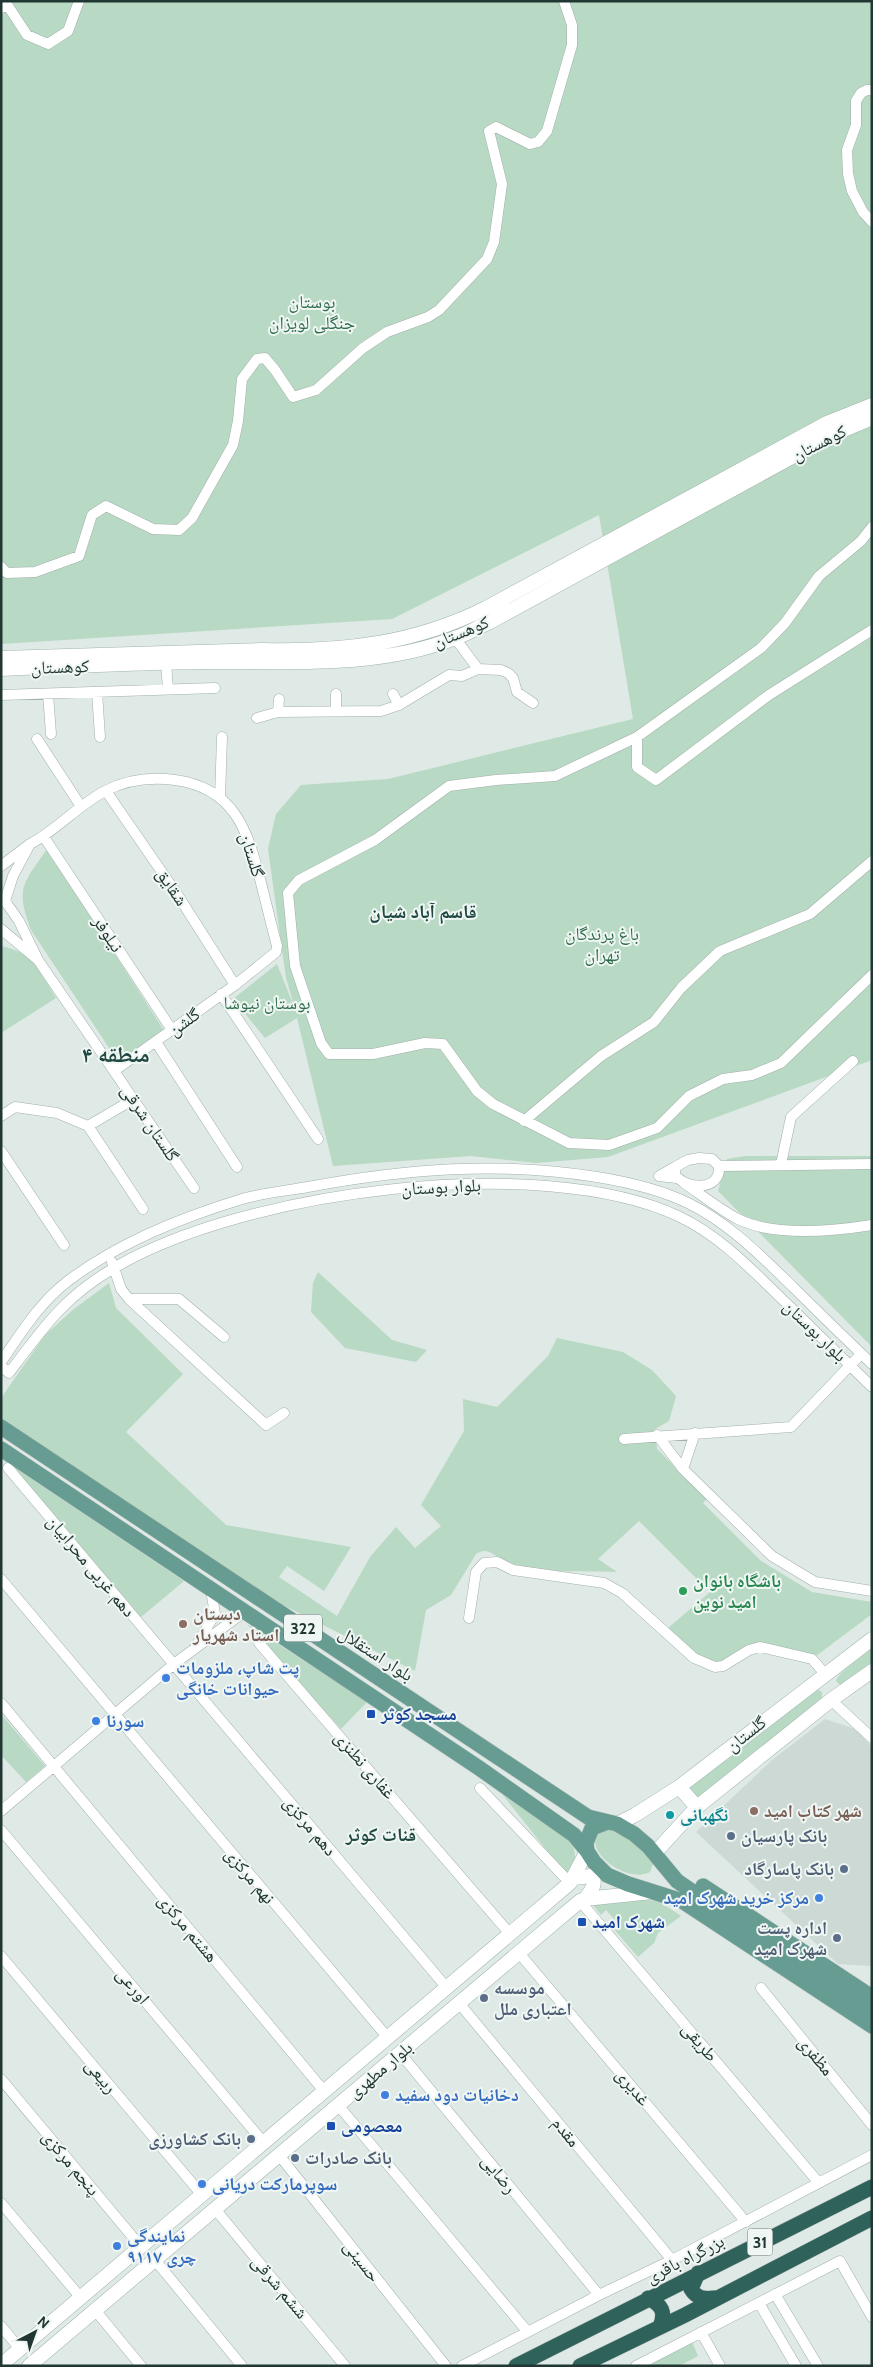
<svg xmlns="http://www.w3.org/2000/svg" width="873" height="2367" font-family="Cabin,'Noto Naskh Arabic',sans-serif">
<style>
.built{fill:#cdd9d4}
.green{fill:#b8d9c3}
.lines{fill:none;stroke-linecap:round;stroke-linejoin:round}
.street-casing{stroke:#a2b0ac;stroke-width:11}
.secondary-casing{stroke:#9fb4ad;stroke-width:15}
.primary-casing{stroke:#bcc3c2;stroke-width:16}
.highway-casing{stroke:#bcc3c2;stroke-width:16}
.street{stroke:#fff;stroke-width:10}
.secondary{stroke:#fff;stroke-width:14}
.primary{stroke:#669c91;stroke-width:15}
.highway{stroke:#2f625b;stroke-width:15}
.leisure-dot{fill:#2e9e5b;stroke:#eff6f3;stroke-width:2}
.education-dot{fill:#8d6e63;stroke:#eff6f3;stroke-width:2}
.shop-dot{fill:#3f7fe0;stroke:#eff6f3;stroke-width:2}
.transit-dot{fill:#1a4fb4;stroke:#eff6f3;stroke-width:2}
.culture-dot{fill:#0f9aa8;stroke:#eff6f3;stroke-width:2}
.service-dot{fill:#5c6f8a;stroke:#eff6f3;stroke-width:2}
.labels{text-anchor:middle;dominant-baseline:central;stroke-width:4;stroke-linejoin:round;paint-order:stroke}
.shield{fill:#eff6f3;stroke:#5f706d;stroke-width:1}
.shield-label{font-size:16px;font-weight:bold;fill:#213733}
.park-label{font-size:18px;fill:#2e6b4a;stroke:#eff6f3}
.street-label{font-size:18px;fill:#213733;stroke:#eff6f3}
.leisure-label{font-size:18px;font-weight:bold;fill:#27864d;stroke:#eff6f3;text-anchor:start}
.education-label{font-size:18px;font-weight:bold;fill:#785e54;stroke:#eff6f3;text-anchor:start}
.shop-label{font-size:18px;font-weight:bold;fill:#366cbe;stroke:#eff6f3;text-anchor:start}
.transit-label{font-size:18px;font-weight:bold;fill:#164399;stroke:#eff6f3;text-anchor:start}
.culture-label{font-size:18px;font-weight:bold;fill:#0d838f;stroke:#eff6f3;text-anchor:start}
.service-label{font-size:18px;font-weight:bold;fill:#4e5e75;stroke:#eff6f3;text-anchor:start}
.neighbourhood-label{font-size:19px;font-weight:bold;fill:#1f4841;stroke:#eff6f3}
.district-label{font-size:22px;font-weight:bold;fill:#1f4841;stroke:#eff6f3}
</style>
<rect width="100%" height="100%" fill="#dfe9e5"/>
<path class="built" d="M825,1719l30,10 17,18v219l-34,-2 -142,-132 76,-72z"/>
<path class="green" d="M1,1h871v1059l-264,97 -72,6 -65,-7 -138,10 -36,-148 -32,20 -32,-39 44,-35 18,45 -9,-31 -18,-129 8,-35 25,-29 87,-6 245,-60 -34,-204 -207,104 -391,25z
M47,849l118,183 -46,31 -88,-133c-16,-42 -8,-46 16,-81z
M1,946c34,7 38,25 55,52l-55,35z
M745,1156h127v191l-154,-156 9,-32z
M318,1272l74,68 35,10 -11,12 -71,-14 -34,-36 2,-29z
M109,1283l7,25 67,66 -57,58 100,93 125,22 -27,44 -37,-25 -8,11 58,39 33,-59 26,-30 19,21 26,-22 -20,-21 43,-74 -1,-32 34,8 51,-51 9,-18 66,14 29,18 24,26 -7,25 -14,8 2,20 50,50 -4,4 58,58 51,31 60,10v12l-56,42 -50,-13 -14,1 -34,19 -18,-5 -32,-30 42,-36 -71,-71 -41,38 19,13c-36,-1 -76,2 -110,-10 -11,-4 -19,-17 -31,-8l-25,41 -25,15 -11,61 -146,-73 -268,-179v-21l44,-63 29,-26z
M12,1466l172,115 -43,36z
M247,1624l120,78 -26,27z
M872,1648v17l-30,22 -6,-6c3,-10 27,-24 36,-33z
M817,1689l5,3v6l-122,99 -5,-1 -6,-7v-2z
M1,1714l44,52 -19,16 -25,-27z
M495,1785l77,52 4,26 -7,10 -5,-1z
M613,1829l22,11 18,24 -3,8c-25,13 -71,-25 -49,-41z
M644,1899l16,3 21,14 -23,17 -4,10 -16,14 -26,-30 4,-6 -10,-11 -5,5 -8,-10 5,-3z
M692,2342l6,14 -19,10h-25l-2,-3z"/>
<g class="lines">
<g class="street-casing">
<path id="street" d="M1,8l7,-2 19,29 21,9 20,-13 11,-30
M872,90h-5l-6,3 -5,8v24l-9,25 1,24 4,17 11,21 9,10
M872,527l-11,14 -42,35 -34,47 -24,25 -124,89 -82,39 -59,4 -47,6 -74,54 -76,40 -11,13 7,73 26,77 8,11h44l52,-11 18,1 34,47 16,13 76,39 40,2 48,-17 32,-32 34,-17 29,-4 29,-12 91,-88
M1,567l6,6 28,-1 44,-16 13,-41 14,-9 47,23 26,1 13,-12 41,-73 5,-24 4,-42 15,-20 8,-1 10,12 18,27 23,-7 47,-42 24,-16 41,-15 11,-7 48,-51 7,-17 8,-58 -13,-53 7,-4 34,17 8,-2 9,-11 25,-86v-20l-8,-24
M455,638l23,31
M166,663l2,26
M97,692l3,45
M48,694l3,40
M336,694v16
M393,694l6,11
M1,695l214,-7
M278,712l1,-13
M257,718l21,-6 103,-1 18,-6 50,-30 13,1 16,-7 23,1 7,3 5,5 4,14 16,11
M637,737v30l19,13 113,-85 103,-65
M37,739l43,66
M106,791l71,103 58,91
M220,798l2,-61
M44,837l128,193
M30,844c27,-14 47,-38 75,-53 21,-11 46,-14 70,-11 59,8 72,49 85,99 6,23 11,45 17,67l-1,6 -41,33 -121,86
M1,866l29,-22 -17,32 -8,25 14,20 19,39 -37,-31
M38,960l156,228
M221,994l97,145
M156,1042l81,125
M1,1116l14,-9 42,6 31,13 46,-27
M524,1121l77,-65 53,-34 27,-34 39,-37 90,-37 62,-53
M88,1126l55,83
M1,1151l63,94
M699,1158l13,1 7,7c2,25 -32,24 -44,9v-8l13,-7z
M781,1164l10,-47 62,-56
M719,1166l153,-2
M675,1167l-16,9 18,2
M684,1183c18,12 35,26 54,36 36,18 96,12 134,6
M112,1262l9,27 8,10 137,126 18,-12
M129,1299h50l45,38
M1,1362c20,-29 39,-60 67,-81 50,-38 112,-63 171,-81 22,-7 46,-9 69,-13 96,-18 192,-26 289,-10 31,5 62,12 91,26 41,20 73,53 105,84 26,26 53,52 79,77
M1,1366l8,7c34,-45 55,-76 105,-105 129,-77 426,-116 564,-52 41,19 73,53 105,84 30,29 59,58 89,87
M657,1435l26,34 12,-36
M624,1439l167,-12 70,-73
M8,1468l439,520
M683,1469l89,87 43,26 57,9
M1,1579l387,459
M469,1618l7,-46 8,-9 13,-1 16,8 91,13 18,10 72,65 21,9 8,-1 26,-16 11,-3 52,12 14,16
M259,1643l251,291
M196,1646l19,-32 -4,-24
M831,1700l41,38
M1,1703l323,388
M480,1788l90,95
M1,1811l173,-147 70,-52
M1,1830l263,313
M580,1901l239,282
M519,1953l227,269
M1,1956l201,239
M761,1988l111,137
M459,2003l213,257
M400,2053l199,242
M1,2079l140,168
M338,2105l189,226
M279,2155l167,211
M1,2203l80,95
M215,2209l130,157
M155,2260l87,106
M775,2294l43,72
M759,2303l37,63
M95,2310l46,56
M1,2326l19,23
M701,2332l19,34
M462,2366l137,-71 73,-35 200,-105
M636,2366l204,-105 32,56"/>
</g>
<g class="secondary-casing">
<path id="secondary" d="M1,658l261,-8c80,2 152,-6 224,-42l341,-185 45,-18
M1,669c67,-3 135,-6 202,-7 82,-1 174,7 252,-24 12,-4 23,-11 35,-16l344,-188 38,-16
M679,1787l18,20
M617,1824l18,-9 44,-28 193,-148
M654,1854l43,-47 134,-107 41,-29
M574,1878l17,-2c7,8 -1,16 -6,23
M1,2365l569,-482 17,-32
M29,2366l551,-465 5,-2 67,-7"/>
</g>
<g class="primary-casing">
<path id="primary" d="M1,1427l587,390 29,7 17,10 14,12 29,35 195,133
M1,1449l478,319 95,67 13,16
M608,1822l-16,6 -6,15 1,8 7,11 13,13 21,9 54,17 190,125
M703,1886l169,111"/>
</g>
<g class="highway-casing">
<path id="highway" d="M698,2273l-7,16c6,10 13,10 24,9
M648,2298c14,7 18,14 12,29
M516,2366l356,-179
M580,2366l105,-51 187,-97"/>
</g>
<use href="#street" class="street"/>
<use href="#secondary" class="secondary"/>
<use href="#primary" class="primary"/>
<use href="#highway" class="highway"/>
</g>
<circle class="leisure-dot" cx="683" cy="1591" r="5"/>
<g class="education-dot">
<circle cx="183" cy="1624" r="5"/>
<circle cx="754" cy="1811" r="5"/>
</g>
<g class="shop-dot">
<circle cx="166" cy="1678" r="5"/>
<circle cx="96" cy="1721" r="5"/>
<circle cx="819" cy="1898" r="5"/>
<circle cx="385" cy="2095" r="5"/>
<circle cx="202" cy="2184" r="5"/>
<circle cx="117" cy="2246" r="5"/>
</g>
<g class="transit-dot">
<rect x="366" y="1709" width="10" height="10" rx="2.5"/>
<rect x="577" y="1917" width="10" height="10" rx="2.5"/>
<rect x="326" y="2121" width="10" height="10" rx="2.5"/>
</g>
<circle class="culture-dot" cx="670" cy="1815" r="5"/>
<g class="service-dot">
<circle cx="731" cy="1836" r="5"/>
<circle cx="844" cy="1869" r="5"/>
<circle cx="837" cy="1938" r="5"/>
<circle cx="484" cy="1998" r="5"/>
<circle cx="251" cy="2139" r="5"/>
<circle cx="295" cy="2158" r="5"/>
</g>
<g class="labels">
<g class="shield">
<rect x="284" y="1614.5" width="38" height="27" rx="4"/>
<rect x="747.5" y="2228.5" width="25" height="27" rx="4"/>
</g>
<g class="shield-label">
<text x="303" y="1628">322</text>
<text x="760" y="2242">31</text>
</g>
<g class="park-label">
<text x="312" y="302">بوستان<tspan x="312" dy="21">جنگلی لویزان</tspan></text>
<text x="602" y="934">باغ پرندگان<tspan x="602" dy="21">تهران</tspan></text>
<text x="267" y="1003">بوستان نیوشا</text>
</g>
<g class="street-label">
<text transform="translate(819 443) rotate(-27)">کوهستان</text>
<text transform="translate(461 632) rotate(-22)">کوهستان</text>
<text transform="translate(60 667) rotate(-2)">کوهستان</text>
<text transform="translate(252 855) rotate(73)">گلستان</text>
<text transform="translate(172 887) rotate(56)">شقایق</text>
<text transform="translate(108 934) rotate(57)">نیلوفر</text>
<text transform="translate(184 1022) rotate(-36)">گلشن</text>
<text transform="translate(150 1123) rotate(56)">گلستان شرقی</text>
<text transform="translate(441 1187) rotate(-3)">بلوار بوستان</text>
<text transform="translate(815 1331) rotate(44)">بلوار بوستان</text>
<text transform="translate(91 1566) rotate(50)">دهم غربی محرابیان</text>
<text transform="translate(376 1654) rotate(33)">بلوار استقلال</text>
<text transform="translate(746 1734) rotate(-38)">گلستان</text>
<text transform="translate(365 1765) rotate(49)">غفاری نطنزی</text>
<text transform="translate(310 1826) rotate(50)">دهم مرکزی</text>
<text transform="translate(250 1876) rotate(50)">نهم مرکزی</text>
<text transform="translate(188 1928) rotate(50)">هشتم مرکزی</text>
<text transform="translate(133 1986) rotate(50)">اورعی</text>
<text transform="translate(700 2042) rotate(50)">طریقی</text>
<text transform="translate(816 2056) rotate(51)">مظفری</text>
<text transform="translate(380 2070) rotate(-40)">بلوار مطهری</text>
<text transform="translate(101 2076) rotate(50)">ربیعی</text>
<text transform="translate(633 2087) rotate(50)">غدیری</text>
<text transform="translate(566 2132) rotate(51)">مقدم</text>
<text transform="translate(71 2163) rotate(50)">پنجم مرکزی</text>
<text transform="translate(499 2174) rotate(51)">رضایی</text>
<text transform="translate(685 2259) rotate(-27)">بزرگراه باقری</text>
<text transform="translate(362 2261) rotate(52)">حسینی</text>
<text transform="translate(280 2287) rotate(50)">ششم شرقی</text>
</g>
<g class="leisure-label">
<text x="693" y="1581">باشگاه بانوان<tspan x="693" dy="21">امید نوین</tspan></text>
</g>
<g class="education-label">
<text x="193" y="1614">دبستان<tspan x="193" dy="21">استاد شهریار</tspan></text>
<text x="764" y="1811">شهر کتاب امید</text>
</g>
<g class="shop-label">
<text x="176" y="1668">پت شاپ، ملزومات<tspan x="176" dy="21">حیوانات خانگی</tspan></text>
<text x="106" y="1721">سورنا</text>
<text x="809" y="1898" text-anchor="end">مرکز خرید شهرک امید</text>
<text x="395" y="2095">دخانیات دود سفید</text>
<text x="212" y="2184">سوپرمارکت دریانی</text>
<text x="127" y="2236">نمایندگی<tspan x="127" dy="21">۹۱۱۷ چری</tspan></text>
</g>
<g class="transit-label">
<text x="381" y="1714">مسجد کوثر</text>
<text x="592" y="1922">شهرک امید</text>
<text x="341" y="2126">معصومی</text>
</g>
<g class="culture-label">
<text x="680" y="1815">نگهبانی</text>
</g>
<g class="service-label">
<text x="741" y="1836">بانک پارسیان</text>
<text x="834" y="1869" text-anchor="end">بانک پاسارگاد</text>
<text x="827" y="1928" text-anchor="end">اداره پست<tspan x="827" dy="21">شهرک امید</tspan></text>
<text x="494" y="1988">موسسه<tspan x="494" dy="21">اعتباری ملل</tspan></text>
<text x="241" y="2139" text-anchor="end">بانک کشاورزی</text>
<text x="305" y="2158">بانک صادرات</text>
</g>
<g class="neighbourhood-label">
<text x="423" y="911">قاسم آباد شیان</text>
<text x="381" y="1834">قنات کوثر</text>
</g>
<g class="district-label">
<text x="116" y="1054">منطقه ۴</text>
</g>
</g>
<rect width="873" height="2367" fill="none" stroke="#213733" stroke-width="5"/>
<g transform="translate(35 2332) rotate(41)" stroke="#eff6f3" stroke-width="4" paint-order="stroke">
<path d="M0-4L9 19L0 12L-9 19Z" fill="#213733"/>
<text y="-8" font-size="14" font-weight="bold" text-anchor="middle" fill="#213733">N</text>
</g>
</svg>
